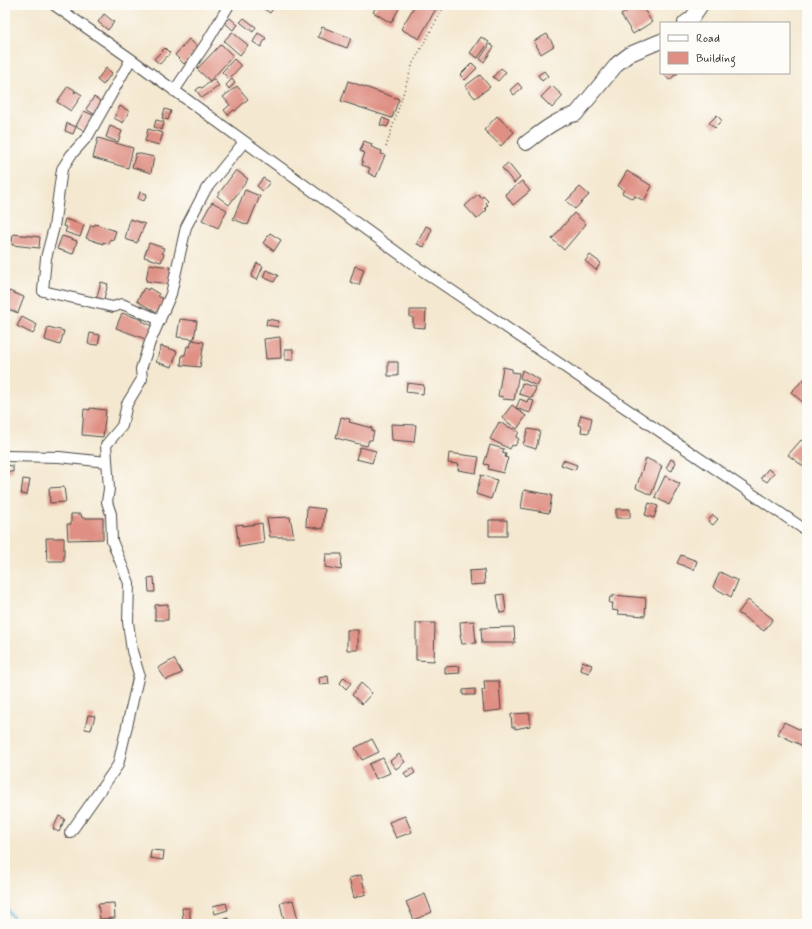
<svg xmlns="http://www.w3.org/2000/svg" width="812" height="929" font-family="Mynerve,sans-serif">
<style>
.lines{fill:none;stroke-linecap:round;stroke-linejoin:round}
.stream{stroke:#5ab0d6;stroke-width:3}
.building{fill:#df8f83}
.street-casing{stroke:#494744;stroke-width:12}
.secondary-casing{stroke:#494744;stroke-width:16}
.path{stroke:#494744;stroke-width:1.5;stroke-dasharray:1 3;stroke-linecap:butt}
.street{stroke:#fff;stroke-width:10}
.secondary{stroke:#fff;stroke-width:14}
</style>
<rect width="100%" height="100%" fill="#fdfcf7"/>
<filter id="ink" filterUnits="userSpaceOnUse"><feTurbulence type="fractalNoise" baseFrequency=".025" numOctaves="2"/><feDisplacementMap in="SourceGraphic" scale="8" xChannelSelector="R" yChannelSelector="G"/><feConvolveMatrix kernelMatrix="1 2 1 2 8 2 1 2 1" color-interpolation-filters="sRGB"/></filter>
<filter id="wash" filterUnits="userSpaceOnUse"><feTurbulence type="fractalNoise" baseFrequency=".012" numOctaves="4" result="noise"/><feDisplacementMap in="SourceGraphic" scale="16" xChannelSelector="R" yChannelSelector="G"/><feGaussianBlur stdDeviation="0.9" result="paint"/><feColorMatrix in="noise" values="0 0 0 0 0 0 0 0 0 0 0 0 0 0 0 0 0 1.4 0 .05"/><feComposite in="paint" operator="in"/></filter>
<g filter="url(#wash)">
<rect width="100%" height="100%" fill="#f4e8d0"/>
<g class="lines">
<path class="stream" d="M5,906l12,18"/>
</g>
<g id="blocks">
<path class="building" d="M258,5h15l2,1 -5,7z
M377,5h24l-10,18 -18,-11z
M415,5h23l-19,34 -18,-10z
M637,5h4l11,17 -19,12 -12,-19z
M104,14l10,8 -6,8 -10,-8z
M230,18l8,7 -5,5 -8,-7z
M244,18l12,9 -3,5 -13,-10z
M322,27l29,11 -4,10 -29,-11z
M232,32l16,13 -8,10 -16,-14z
M258,33l8,5 -5,9 -8,-5z
M547,34l7,12 -13,8 -7,-13z
M481,37l8,5 -11,16 -8,-5z
M189,39l10,9 -15,16 -9,-9z
M221,44l12,12 -23,25 -13,-12z
M490,44l4,3 -10,15 -4,-3z
M165,48l5,5 -10,11 -6,-5z
M234,59l7,7 -12,13 -7,-7z
M472,63l5,5 -12,12 -5,-5z
M106,68l6,5 -9,12 -6,-5z
M501,68l5,4 -8,9 -5,-4z
M544,71l4,5 -6,5 -4,-6z
M663,73h15l-9,7z
M480,75l10,12 -15,11 -10,-12z
M214,79l5,7 -17,12 -6,-8 4,-3 2,1z
M232,79l3,4 -6,6 -3,-4z
M348,81l51,18 -7,19 -51,-17z
M518,83l4,5 -8,7 -4,-5z
M68,86l7,4 -1,2 1,1 1,-2 6,4 -11,16 -14,-9z
M237,86l11,13 -13,12 -1,-1 -6,5 -4,-5 6,-5 -7,-8z
M552,86l11,10 -11,12 -11,-11z
M94,97l11,7 -8,12 -11,-7z
M120,106l9,5 -6,12 -9,-5z
M165,109l6,2 -3,9 -6,-2z
M84,111l11,5 -8,16 -11,-6z
M717,115l5,6 -7,7 -6,-5z
M497,116l17,16 -13,14 -17,-16z
M382,118l8,3 -3,6 -7,-2z
M156,120l8,2 -2,8 -8,-3z
M67,123l9,4 -3,7 -8,-3z
M110,126l12,5 -4,11 -12,-5z
M148,129l15,4 -4,12 -14,-4z
M98,138l35,10 -5,20 -35,-10z
M364,141l8,3 -1,3 11,4 -1,3 4,1 -9,22 -8,-4 2,-5 -8,-3 1,-3 -1,-1 3,-8 -5,-2z
M136,153l18,4 -3,16 -19,-6z
M508,163l12,15 -6,5 -12,-15z
M236,170l12,9 -19,26 -12,-9z
M627,171l25,15 -8,15 -9,-5 -2,3 -11,-6 2,-3 -6,-4z
M263,178l7,4 -7,9 -6,-5z
M522,181l8,10 -17,14 -8,-11z
M580,187l9,8 -14,14 -9,-8z
M245,190l15,6 -12,29 -15,-6z
M140,192l7,2 -3,7 -6,-2z
M478,194l3,4 2,-2 5,5 -2,2 2,2 -3,3 2,2 -10,9 -12,-13z
M212,202l15,8 -9,18 -16,-8z
M574,213l12,11 -22,26 -12,-11z
M65,219l19,6 -4,12 -15,-5 2,-5 -4,-1z
M130,219l15,5 -8,19 -12,-4z
M95,224l21,7 -3,9 -3,-1 -1,5 -6,-2v2l-17,-6 5,-13 3,1z
M426,226l6,3 -8,18 -7,-3z
M270,233l11,7 -7,11 -11,-8z
M13,234l27,3 -1,11 -27,-3z
M62,236l15,5 -4,13 -16,-5z
M149,243l15,5 -2,5 2,1 -3,8 -17,-5z
M590,255l11,8 -5,7 -11,-9z
M257,263l6,3 -6,14 -6,-3z
M149,264l21,3v7l2,1 -3,9 -23,-3z
M355,266l9,3 -5,16 -9,-3z
M266,270l12,5 -4,7 -11,-5z
M101,282l7,2 -5,18 -7,-2z
M144,288l4,2 1,-2 10,6 -1,2 7,4 -7,13 -21,-12z
M9,291l15,6 -6,16 -13,-5v-7z
M410,310h16l-1,18 -12,-1v-10h-3z
M122,313l21,7 -1,1 12,6 -6,13 -32,-12z
M22,317l15,8 -4,9 -16,-8z
M180,319l17,2 -3,18 -17,-2z
M267,319l12,2 -1,6 -12,-2z
M48,327l16,4 -4,14 -15,-5z
M90,333l10,2 -2,10 -10,-1z
M280,337l1,21 -15,1 -2,-20z
M192,340l12,2 -4,25 -19,-2 1,-10h3l2,-9 3,1z
M161,346l16,5 -5,16 -16,-5z
M285,349h8v11h-8z
M388,362h10v14h-10z
M503,367l9,2v3l7,1 -5,27 -12,-1 1,-2 -5,-1z
M522,370l18,10 -3,6 -17,-8z
M807,376v30l-16,-14z
M407,383l17,2 -1,9 -17,-2z
M522,383l14,5 -4,10 -13,-4z
M520,399l7,3 1,-3 6,2 -4,12 -14,-5z
M512,405l14,11 -9,13 -15,-11z
M90,408l16,2 -3,27 -21,-2 2,-26 6,1z
M581,415l11,3 -3,15 -8,-1 1,-6 -4,-1z
M341,417l9,2 -1,3 23,6v3h2l-2,9h-3l-2,6 -31,-8z
M499,422l20,10 -3,5 3,2 -4,7 -3,-1 -2,4 -20,-10z
M391,424l25,1 -2,17 -22,-2z
M528,429l12,2 -4,18 -13,-4z
M801,440l6,4v25l-19,-14z
M490,445l14,4 -2,4 4,1 -1,3 3,1 -5,15 -15,-4 1,-4 -5,-1z
M360,447l16,4 -4,12 -16,-4z
M449,453l30,4 -3,16 -18,-3 1,-6 -11,-1z
M646,458l16,8 -11,29 -15,-7z
M671,459l5,3 -4,9 -6,-3z
M563,460l14,5 -2,5 -14,-5z
M5,465l8,1v6l-8,-1z
M768,469l6,4 -7,9 -6,-4z
M481,475l16,5 -6,19 -15,-5z
M665,476l15,8 -11,21 -14,-8z
M23,479l7,1 -3,15 -6,-1z
M64,487l2,15 -16,1 -1,-15z
M524,490l28,5 -3,18 -28,-5z
M649,503l9,3 -4,12 -9,-3z
M307,507l18,2 -2,20 -17,-3z
M616,509h14v9h-14z
M71,514h10l1,4h21v21l-35,1 -1,-16h4z
M713,515l5,4 -5,6 -5,-4z
M290,517l4,20h-24l-3,-19z
M489,520h18v16h-18z
M262,523l2,20 -25,4 -3,-22 7,-1v2z
M46,538h18v23h-17z
M326,554h16l-1,16 -16,-3z
M681,555l16,6 -3,9 -17,-7z
M484,570l1,14 -15,1 -1,-14z
M720,572l18,9 -7,16 -18,-10z
M154,577l1,15h-6l-1,-14z
M504,594l2,18 -6,1 -3,-18z
M613,595l33,3 -1,18 -27,-2v-3l-6,-1 1,-7h-4l1,-6h3z
M748,600l25,19 -9,12 -26,-18z
M168,604v16h-13v-15z
M474,621l2,22 -14,1 -2,-9h1l-1,-13z
M416,623h19l-1,38 -18,-1z
M514,627l1,16h-33l-1,-15z
M347,630h11v20h-11z
M174,659l8,14 -16,7 -8,-12z
M582,661l10,4 -3,8 -9,-3z
M459,666l1,7 -15,1v-7z
M328,676l1,8 -9,1 -1,-7z
M344,677l7,6 -5,6 -6,-6z
M484,681h15l2,29 -17,2 -2,-22h3z
M361,683l11,10 -10,11 -10,-9z
M475,689v6h-12v-5z
M530,713v13l-15,3v-2h-3l-1,-13z
M88,715l7,1 -4,14 -6,-1z
M784,722l23,11v10l-2,4 -27,-13z
M372,739l7,13 -17,8 -7,-12z
M399,754l6,8 -9,7 -6,-8z
M383,758l7,15 -14,6 -7,-15z
M412,768l3,5 -8,5 -3,-5z
M59,816l6,3 -6,13 -6,-3z
M405,816l7,16 -16,6 -7,-16z
M151,850l13,1 -1,9 -13,-2z
M361,875l5,19 -12,4 -5,-20z
M425,894l7,18 -18,8 -8,-18z
M293,900l5,20 -13,4 -5,-21z
M114,903l1,15 -15,1 -2,-15z
M226,903l2,7 -13,4 -2,-8z
M182,908h8v13h-7z
M228,918l1,6h-15l-1,-2z"/>
</g>
</g>
<g filter="url(#ink)">
<use href="#blocks" fill-opacity="0" stroke="#494744" stroke-width="1"/>
<g class="lines">
<g class="street-casing">
<path id="street" d="M54,5l77,54 289,210 387,262
M131,59l-43,77 -17,19 -9,14 -8,58 -8,31 -3,33 70,16 9,-3 38,16
M174,91l33,-49 22,-37
M5,456l54,1 48,5
M70,833l48,-68 21,-91 -7,-23 -4,-29 1,-39 -17,-42 -1,-27 -4,-12 2,-13 -3,-44 16,-19 5,-22 15,-25 -1,-10 9,-27 21,-48 15,-67 20,-38 38,-47"/>
</g>
<g class="secondary-casing">
<path id="secondary" d="M685,23l7,-5 9,-13
M526,143c16,-12 30,-24 50,-29l42,-51 12,-9 31,-13"/>
</g>
<path class="path" d="M386,147l27,-84 32,-58"/>
<use href="#street" class="street"/>
<use href="#secondary" class="secondary"/>
</g>
</g>
<rect width="812" height="929" fill="none" stroke="#fdfcf7" stroke-width="20"/>
<rect x="660" y="22" width="130" height="52" fill="#fdfcf7" stroke="#a9a8a5"/>
<rect x="668" y="35" width="20" height="6" fill="#ffffff" stroke="#a9a8a5"/>
<text x="696" y="42" font-size="12" fill="#2b2b2b">Road</text>
<rect x="668" y="52" width="20" height="12" fill="#df8f83" stroke="#a9a8a5"/>
<text x="696" y="62" font-size="12" fill="#2b2b2b">Building</text>
</svg>
